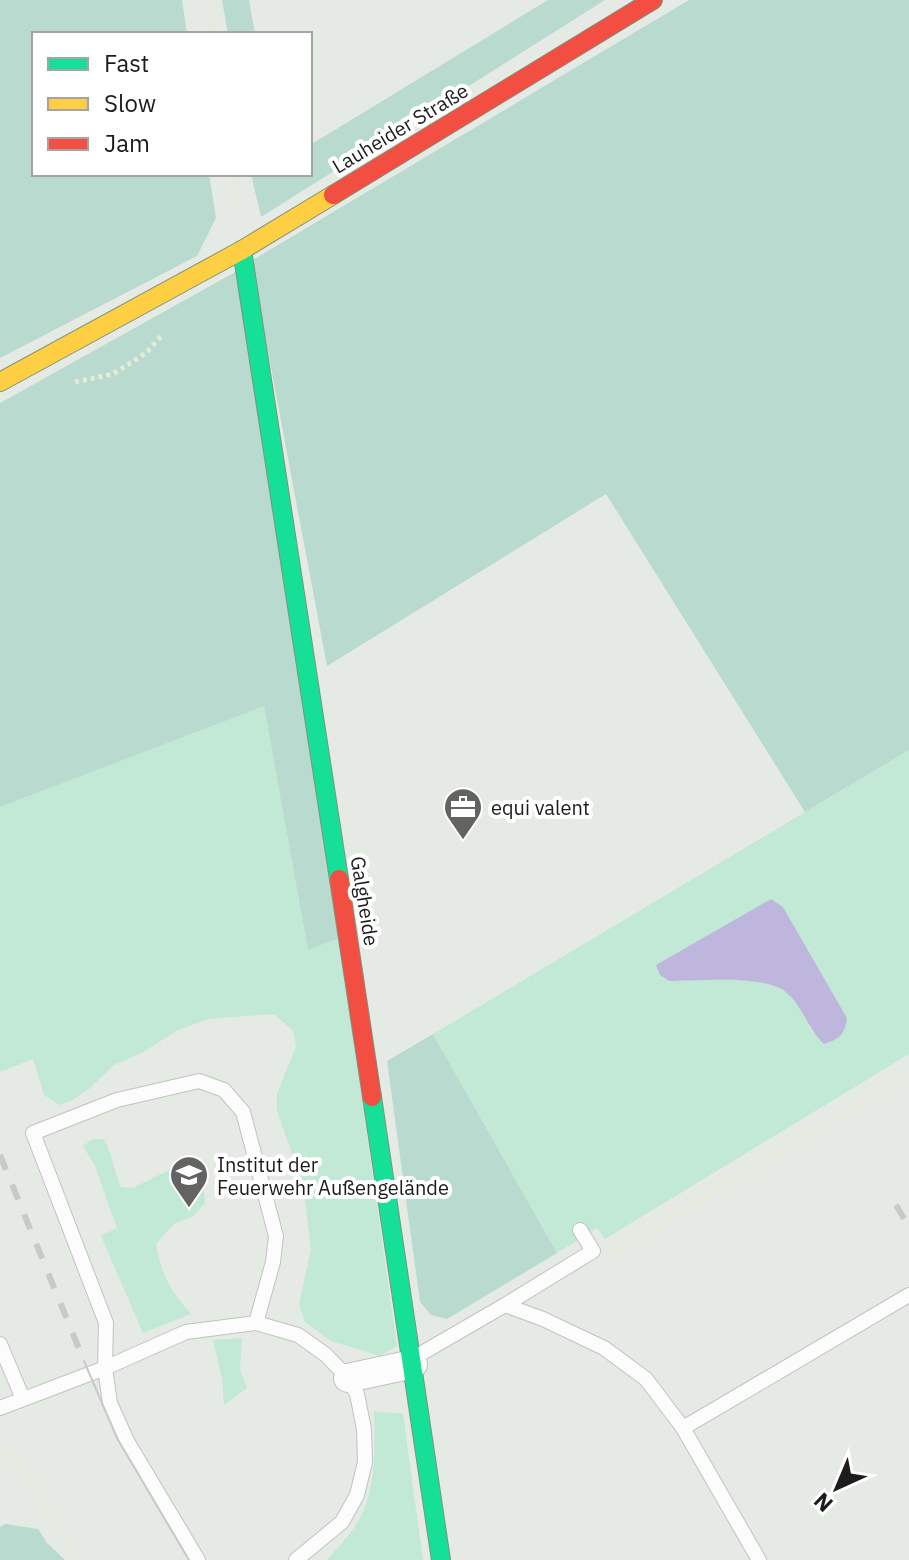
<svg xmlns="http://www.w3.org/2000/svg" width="909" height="1560" font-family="'IBM Plex Sans',sans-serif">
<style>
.grass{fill:#c2e9d5;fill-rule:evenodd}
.forest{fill:#b9dacf}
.water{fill:#bfb6de}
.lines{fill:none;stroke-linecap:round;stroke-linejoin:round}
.lane-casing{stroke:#c1c3c0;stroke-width:16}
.street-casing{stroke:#c1c3c0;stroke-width:30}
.fast-casing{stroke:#7d947f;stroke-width:20}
.slow-casing{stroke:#7d947f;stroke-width:20}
.jam-casing{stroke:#7d947f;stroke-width:20}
.path{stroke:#e7ead6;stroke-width:5;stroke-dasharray:4 4;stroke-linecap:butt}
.lane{stroke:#fbfcfb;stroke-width:14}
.street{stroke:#fbfcfb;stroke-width:28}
.fast{stroke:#16e098;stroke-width:18}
.slow{stroke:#ffcf43;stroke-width:18}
.jam{stroke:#f24e42;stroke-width:18}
.tram{stroke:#c8c9c8;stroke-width:2}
.rail{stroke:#c8c9c8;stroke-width:6;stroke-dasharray:16 16;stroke-linecap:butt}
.labels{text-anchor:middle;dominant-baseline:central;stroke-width:8;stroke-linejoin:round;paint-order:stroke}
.street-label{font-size:20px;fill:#1c1c1c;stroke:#fff}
.poi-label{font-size:20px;fill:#1c1c1c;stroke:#fff;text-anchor:start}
</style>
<rect width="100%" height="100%" fill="#e6eae4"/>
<path class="grass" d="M264,705l44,245 31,-12 58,408 -17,10 -49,-15 -26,-19 -6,-18 12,-55 -6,-48 -12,-45 -16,-45v-17l19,-48 -3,-15 -19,-17 -66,5 -32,12 -34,22 -28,12 -25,24 -18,12 -12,4 -15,-10 -11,-36 -33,13v-265z
M909,750v304l-304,185 -8,-11 -40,25 -124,-219zM783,907l64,111 -34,15c-8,-14 -15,-32 -27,-42 -22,-17 -89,-10 -117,-10z
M93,1139h11c8,15 10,32 17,48l12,1 48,-24c21,11 23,16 24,39l-12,13 -19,8 -18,20c6,32 14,46 35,70l-48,19 -42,-97 16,-8 -22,-62 -12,-20z
M242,1338l-2,31 7,19 -23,17 -2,-26 -9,-39z
M374,1411l29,3 20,146h-96c15,-17 32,-34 39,-56 10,-29 9,-62 8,-93z"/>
<path class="forest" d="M0,0h182l5,34h-153v140h175l7,44 -19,38 -197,102z
M222,0h27l6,34h-27z
M548,0h57l-344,217 -10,-43h59v-29z
M689,0h220v750l-104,62 -199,-318 -279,172 -76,-405z
M237,271l102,667 -31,12 -44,-244 -264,101v-404z
M433,1034l124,219 -110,66 -16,-4 -11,-13 -33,-241z
M5,1524l33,5 9,14 18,17h-65v-33z"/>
<path class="water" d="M771,899l12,8 64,111c-2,16 -7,21 -23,26 -17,-16 -21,-37 -37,-51 -20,-19 -90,-12 -118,-12l-9,-6 -4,-10z"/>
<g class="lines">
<g class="lane-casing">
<path id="lane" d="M505,1305l88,-54 -13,-21
M0,1344l23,55
M417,1356l88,-51 38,14 61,29 42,31 37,49 76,132
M0,1408l105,-40 81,-36 70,-9 42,12 28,20 22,23 9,16 7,35 1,33 -8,33 -15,27 -46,38
M683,1428l226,-133
M198,1560l-71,-119 -17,-38 -5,-35 1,-45 -73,-190 84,-33 82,-19 25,9 19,22 33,124 -3,26 -17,61"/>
</g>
<g class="street-casing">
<path id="street" d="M348,1378l65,-14"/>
</g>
<g class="fast-casing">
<path id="fast" d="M242,250l97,629
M372,1097l69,463"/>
</g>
<g class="slow-casing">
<path id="slow" d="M0,382l242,-132 91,-55"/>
</g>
<g class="jam-casing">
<path id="jam" d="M333,195l320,-195
M339,879l33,218"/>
</g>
<path class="path" d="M209,0l5,34
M233,174l6,39
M75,382l38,-8 33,-21 16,-18
M614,1252l295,-177
M0,1453h13l63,107"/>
<use href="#lane" class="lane"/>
<use href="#street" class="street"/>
<use href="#fast" class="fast"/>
<use href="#slow" class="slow"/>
<use href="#jam" class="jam"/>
<path class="tram" d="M84,1361l33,77 72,122"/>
<path class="rail" d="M0,1155l84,206
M896,1205l13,22"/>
</g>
<defs>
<g id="office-pin" transform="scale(2)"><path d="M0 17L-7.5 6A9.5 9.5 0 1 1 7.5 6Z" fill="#636462" stroke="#fff"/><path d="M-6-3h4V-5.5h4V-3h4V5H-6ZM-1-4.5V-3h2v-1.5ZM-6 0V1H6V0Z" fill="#fff"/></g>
<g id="university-pin" transform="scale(2)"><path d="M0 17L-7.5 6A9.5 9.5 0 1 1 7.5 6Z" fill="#636462" stroke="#fff"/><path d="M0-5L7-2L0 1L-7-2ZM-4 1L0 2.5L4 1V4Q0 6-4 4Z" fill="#fff"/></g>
</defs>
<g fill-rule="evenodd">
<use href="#office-pin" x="463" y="807"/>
<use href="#university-pin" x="189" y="1175"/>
</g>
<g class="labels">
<g class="street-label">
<text transform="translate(400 128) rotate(-31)">Lauheider Straße</text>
<text transform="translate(365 901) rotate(81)">Galgheide</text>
</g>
<g class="poi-label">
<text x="491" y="807">equi valent</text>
<text x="217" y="1164">Institut der<tspan x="217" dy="23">Feuerwehr Außengelände</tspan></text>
</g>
</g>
<rect x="32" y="32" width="280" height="144" fill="#ffffff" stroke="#a4a4a4" stroke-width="2"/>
<rect x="48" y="58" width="40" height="12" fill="#16e098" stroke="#a4a4a4" stroke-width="2"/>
<text x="104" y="72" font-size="24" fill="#1c1c1c">Fast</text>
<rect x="48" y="98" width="40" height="12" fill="#ffcf43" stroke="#a4a4a4" stroke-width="2"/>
<text x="104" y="112" font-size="24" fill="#1c1c1c">Slow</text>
<rect x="48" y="138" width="40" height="12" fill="#f24e42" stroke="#a4a4a4" stroke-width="2"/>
<text x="104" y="152" font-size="24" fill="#1c1c1c">Jam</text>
<g transform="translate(837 1488) rotate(224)" stroke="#ffffff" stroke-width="6" paint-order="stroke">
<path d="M0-6L14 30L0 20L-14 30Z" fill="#1c1c1c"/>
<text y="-12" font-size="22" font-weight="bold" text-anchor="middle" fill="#1c1c1c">N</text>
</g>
</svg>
